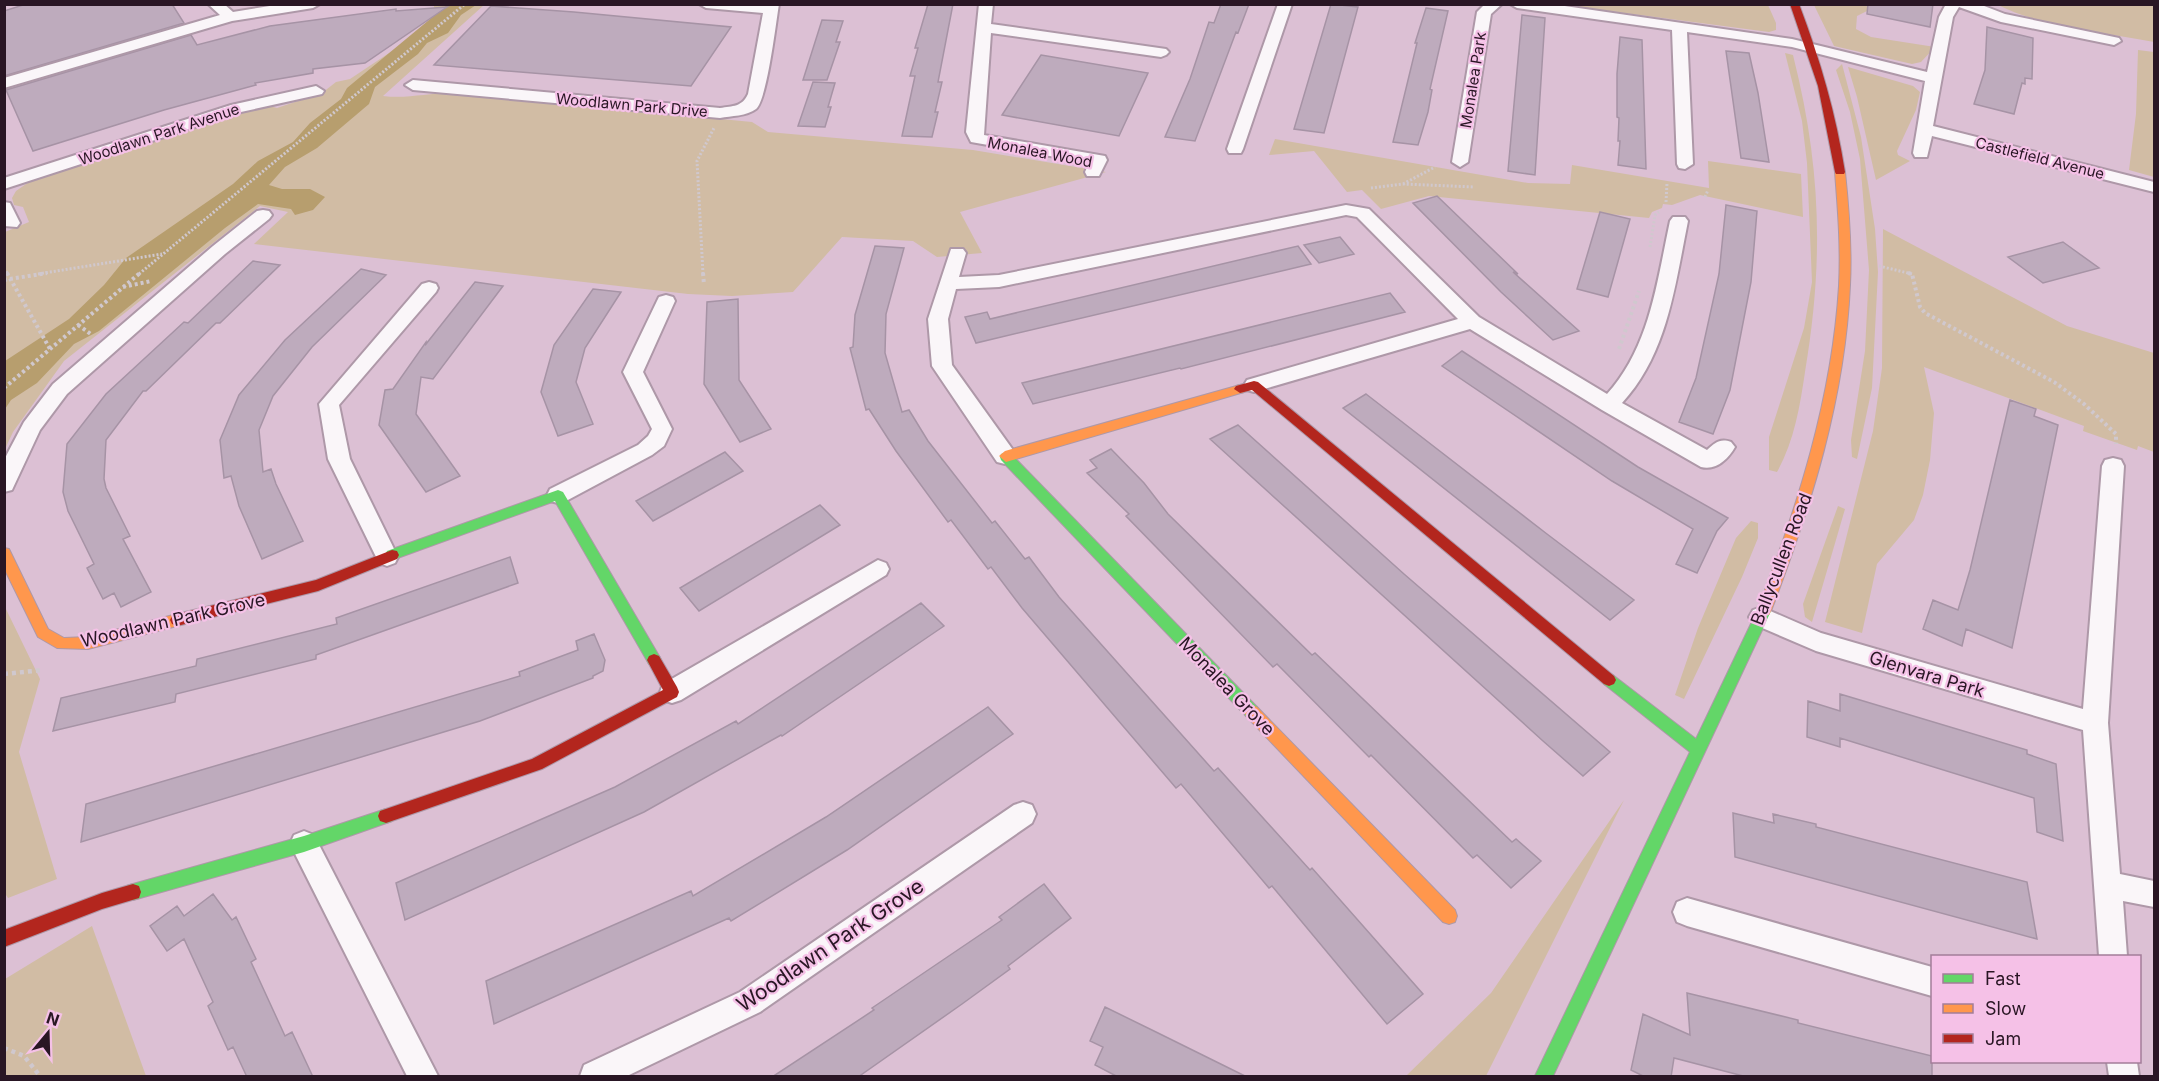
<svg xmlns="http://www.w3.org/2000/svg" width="2159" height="1081" font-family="Inter,sans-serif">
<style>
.green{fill:#d1bca4}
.forest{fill:#b79e6e}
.building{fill:#beabbd;stroke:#a693a5;stroke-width:1.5}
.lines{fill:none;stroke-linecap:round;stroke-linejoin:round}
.street-casing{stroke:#ae98a8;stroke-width:4}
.fast-casing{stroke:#ae98a8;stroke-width:2}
.slow-casing{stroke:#ae98a8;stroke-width:2}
.jam-casing{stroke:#ae98a8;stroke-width:2}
.path-far2{stroke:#d0c8ce;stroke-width:3;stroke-dasharray:2 2;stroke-linecap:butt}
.path-far1{stroke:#d0c8ce;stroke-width:4;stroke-dasharray:3 3;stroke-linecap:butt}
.path{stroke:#d0c8ce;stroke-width:4.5;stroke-dasharray:4 4;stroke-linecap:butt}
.street{fill:#faf6f9;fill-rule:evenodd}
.fast{fill:#63d668;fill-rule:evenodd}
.slow{fill:#ff974d;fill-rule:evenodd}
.jam{fill:#b3261e;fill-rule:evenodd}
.labels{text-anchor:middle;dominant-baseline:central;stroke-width:4.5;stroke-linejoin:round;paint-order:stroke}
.far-street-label{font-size:15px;fill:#291624;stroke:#f5c1e7}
.street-label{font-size:18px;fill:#291624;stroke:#f5c1e7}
.near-street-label{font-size:21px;fill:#291624;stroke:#f5c1e7}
</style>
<rect width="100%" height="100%" fill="#dcc0d4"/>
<path class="green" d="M434,5h50l-101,91c24,3 44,-3 68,-3l301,29 16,10 205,18 133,22 -146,40 22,41 -45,4 -24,-16 -71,-4 -49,55 -61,4 -44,-2 -434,-50 34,-32 -28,-6 -196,155 -51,71 -8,17v-217l24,-10 -6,-15 -9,-2 -2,-7 4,-7 13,-9 76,-27 117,-37 47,-12 8,2 45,-15 14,-11 14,-3 63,-42 21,-19z
M1564,5h204l8,18v7l-7,2z
M1814,5h65l-22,11 -1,13 15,8 64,10 -14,15 -9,2 -78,-18z
M1998,5h155l1,37c-47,-9 -115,-16 -156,-37z
M2138,50l16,2v125l-25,-7 7,-56z
M1785,53l8,2c28,111 31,204 12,317 -5,34 -11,70 -28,100l-8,-2v-33l35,-109 8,-46 -5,-119 -5,-42z
M1842,64l19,73 14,92 3,43 -6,116 -15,71 -5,-2 -1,-17 14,-89 4,-81 -9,-111 -10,-47 -14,-42z
M1848,67l65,19 7,6 -4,18 -19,41 1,4 12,6 -34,19 -19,-83z
M1275,139l253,44 42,1 2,-19 137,23 -1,-27 93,13 2,43 -103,-22 -28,10 -9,-1 -1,4 -10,4 -3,6 -220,-22 -48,13 -19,-19 -15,2 -33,-41 -45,4z
M1883,229l184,97 87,27v99l-16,-6 -1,4 -54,-19 1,-5 -160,-59 10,46 -4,47 -7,35 -9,25 -37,44 -15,69 -37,-11 48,-191 9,-63z
M1838,506l7,3 -33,113 -7,-5 -2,-13z
M1751,521l7,2v15l-16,39 -58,122 -9,-4 23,-67 38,-90z
M5,607l35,72 -21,73 38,127 -49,19 -4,-6z
M1624,800l-138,276h-80l85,-83z
M92,926l54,150h-141v-97z"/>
<path class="forest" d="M447,5h29l-15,10 -13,18 -21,10 -9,11 -43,33 -6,17 -52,44 -32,19 -16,18 13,4h28l15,8 -12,13 -18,5 -4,-6 -33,-5 -33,24 -126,103 -25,13 -37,39 -26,17 -6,9v-48l64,-42 35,-34 22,-27 107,-74 25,-23 35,-19 17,-19 31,-24 6,-11z"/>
<path class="building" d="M26,4h146l12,19 -180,53v-65z
M928,4h25l-15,78h4l-7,30h3l-6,25 -30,-1 13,-60h-5l8,-28h-3z
M1221,4h28l-11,29 -2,-1 -41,109 -30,-4 25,-58 19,-57 5,1z
M1331,4l27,3 -34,126 -30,-4z
M1868,4h65l-3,23 -63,-13z
M491,6l83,6 157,15 -40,59 -257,-21z
M447,7l-82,56 -52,6v4l-58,10 1,2 -92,25 -131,41 -27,-61 185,-55 6,10 73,-19 126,-17v2z
M1426,8l22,3 -18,78 2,1 -4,22 -10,33 -25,-3 24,-99h-2z
M1522,15l23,3 -10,157 -27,-4z
M822,20l21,1 -7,21h4l-13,38h-24z
M1987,27l46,11 -1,41 -7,-1v6l-3,-1 -8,31 -40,-10 11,-34z
M1620,37l22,3 4,129 -28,-4 2,-24h-2l1,-23 -2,-1v-43z
M1726,51l23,2 9,40 11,69 -28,-4z
M1041,55l107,18 -29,63 -117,-21z
M813,82l22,1 -7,24h3l-6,20 -27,-1z
M1437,196l81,78 -5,-2 66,59 -26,9 -52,-48 -88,-89z
M1726,205l31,6 -6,71 -21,108 -17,44 -34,-12 17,-44 23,-104z
M1600,212l30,7 -22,78 -31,-8z
M1340,237l14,17 -35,9 -15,-18z
M2063,242l36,26 -56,15 -35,-26z
M875,246l29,2 -18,66 -1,39 17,59 7,-2 19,31 64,82 3,-2 30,38 4,-2 30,40 155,174 4,-3 92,102 2,-2 111,126 -36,30 -115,-138 -3,2 -88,-104 -5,4 -154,-180 -31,-41 -3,2 -37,-49 -3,2 -52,-71 -27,-42 -3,1 -16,-62 3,-1 2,-32z
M1298,246l13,18 -335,79 -11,-26 22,-5 3,7z
M253,261l27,4 -60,58h-4l-70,68h-3l-37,49 -2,39 2,9 24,48 -7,3 28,53 -30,15 -7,-14 -11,6 -16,-31 7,-4 -26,-53 -5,-19 4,-48 39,-50 78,-72 4,1z
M361,269l25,6 -74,72 -39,49 -14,34 4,42 8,-3 5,15 27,57 -41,18 -23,-53 -8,-30 -7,2 -4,-38 19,-45 46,-55z
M475,282l28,4 -70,93 -12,-2 -5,37 44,62 -34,16 -47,-67 6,-35 8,-1 33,-47v2z
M593,289l28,3 -36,56 -9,34 17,42 -35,12 -17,-44 13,-47z
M1390,293l15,19 -224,57 -1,-1 -147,36 -11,-21z
M738,299l1,81 32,49 -31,13 -36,-58 3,-82z
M1462,351l176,116 90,51 -11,13 -20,42 -21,-9 17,-35 -81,-48 -170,-115z
M1366,394l181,140 87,66 -24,20 -267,-212z
M2010,400l26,9 -2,7 24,9 -46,223 -46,-19 -4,17 -39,-17 10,-29 25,10 12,-40z
M1238,425l166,149 206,178 -27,24 -40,-35 -333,-302z
M1111,449l33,34 24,31 144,141 3,-2 197,189 4,-3 25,22 -30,27 -34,-33 -4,3 -102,-103 -2,2 -92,-93 -4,3 -147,-151 3,-2 -42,-41 10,-5 -7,-8z
M725,452l18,19 -70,39 -20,11 -17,-20z
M820,505l20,20 -141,86 -19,-23z
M510,557l8,26 -202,72v4l-140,35 -1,8 -122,29 8,-33 135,-32 1,-7 140,-35 -1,-6z
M921,603l23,23 -162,110 -1,-1 -137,77 -239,108 -9,-37 219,-96 121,-66 2,3z
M594,634l11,26 -2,11 -10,5v2l-113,43 -399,121 5,-38 434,-128 -1,-4 59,-22 -2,-9z
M1840,694l187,56v4l29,10 7,77 -26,-9 -3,-34 -194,-60v9l-33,-10 1,-36 32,10z
M988,707l25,27 -166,116 -116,71 -2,-3 -235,106 -8,-43 205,-90 2,5 133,-79z
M1733,813l41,10 -1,-9 43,10v3l211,55 10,57 -302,-82z
M1044,884l27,34 -63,48 2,3 -48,35 -104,73h-86l102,-67 -2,-2 130,-88 -3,-3z
M213,894l19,26 4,-3 20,42 -5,3 34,74 7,-4 21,45h-66l-14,-30 -5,3 -20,-44 5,-4 -29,-63 -17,12 -17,-25 27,-20 7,10z
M1687,993l111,27v3l134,33v21h-185l-73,-19 -3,19h-26l-14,-7 12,-56 47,21z
M1105,1007l51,25 91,45h-129l-23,-12 8,-18 -13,-6z"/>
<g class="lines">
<g class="street-casing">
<path id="street" d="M208,4h16l9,8 49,-8h38l-7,4 -81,13 -228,67v-10l216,-63z
M699,4h80c-3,18 -12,96 -23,105 -9,7 -25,7 -36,9l-307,-28 -8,-5 8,-5 307,28c13,-2 22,-1 28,-14l15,-81 -57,-5z
M979,4h14l-2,20 175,25 3,3 -3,3 -5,2 -170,-24 -7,102 121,21 2,4 -8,16h-12l-2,-4 4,-9 -118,-21 -5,-10z
M1278,4h14l-49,145 -2,4h-12l-2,-4z
M1485,4h17l-11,10 -23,148 -8,5 -8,-5 25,-150z
M1510,4h41l241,35 135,33 12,-55 7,-13h33l26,10 114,24 2,3 -7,4 -113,-23 -42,-15 -6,10 -20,109 221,56v10l-222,-56 -5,21h-12l-2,-4 12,-72 -133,-34 -105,-15 6,132 -8,5 -6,-1 -2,-4 -5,-134 -155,-22z
M316,86l8,5 -2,3 -81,18 -237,77v-11l227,-73z
M4,202l6,1 10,20 -3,4 -13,-1z
M1346,205l23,4 110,108 128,77c43,-47 50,-113 63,-173l3,-4h12l3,4c-13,64 -20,132 -66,182l85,47c8,-7 13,-12 24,-8l4,5c-7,12 -19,24 -34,20l-99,-57 -132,-81 -216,63 -7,-2 -3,-5 3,-5 211,-61 -101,-102 -11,-2 -347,72 -43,2 -8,30 4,46 61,85 3,6 -3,6 -8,2 -8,-2 -65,-96 -4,-47 23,-70h12l3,4 -7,24 40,-2z
M263,210l6,1 3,4 -3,4 -44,35 -158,140 -27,36 -28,60 -8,2v-32l20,-38 29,-38 160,-138 44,-35z
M429,282l7,2 2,4 -2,4 -97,113 11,54 48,98 -3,6 -8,3 -8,-3 -51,-104 -9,-55 103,-120z
M666,295l7,2 2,4 -32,71 29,57 -8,17 -12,9 -86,46 -8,2 -8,-2 -3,-6 3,-6 88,-44 10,-9 4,-7 -29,-57 34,-71 2,-4z
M2113,458l8,2 3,6 -16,257 12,151 34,7v26l-31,-6 4,55h-28l-16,-226 -267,-79 -63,-27 -4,-7 4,-7 8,-3 60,26 262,76 19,-243 3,-6z
M878,560l8,3 3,6 -3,6 -205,125 -9,3 -9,-3 -3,-8 3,-8z
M1023,802l9,3 4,9 -4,9 -272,189 -133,64h-47l4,-11 156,-73 274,-187z
M304,831l10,4 124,241h-31l-117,-232 4,-9z
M1687,898l245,69v29l-245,-70 -10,-4 -4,-10 4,-10z
M2107,1062h30l2,14h-30z"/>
</g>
<g class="fast-casing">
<path id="fast" d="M1006,452l5,2 246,253 3,5 -3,5 -5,2 -5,-2 -246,-257 -1,-3 1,-3z
M558,490l5,2 96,164 2,4 -2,4 -5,2 -5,-2 -94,-163 -163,59 -5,-1 -2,-4 2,-4z
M1764,605l5,2 2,4 -218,465h-18l155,-324 -86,-68 -2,-4 2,-4 5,-2 5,2 82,63 63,-132z
M386,809l6,2 2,5 -2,5 -88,31 -171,48 -6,-2 -2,-6 2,-6 6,-2 171,-48z"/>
</g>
<g class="slow-casing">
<path id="slow" d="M1840,169l5,3c4,38 7,75 5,113 -5,114 -39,221 -79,326l-2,4h-10l-2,-4c41,-105 75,-212 82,-325 2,-38 -1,-76 -4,-114z
M1240,385l6,4 -2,3 -238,70 -7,-6 6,-5z
M4,548l5,1 39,80 16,9 24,-1 89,-23 5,2 2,4 -2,4 -5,2 -89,23 -31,-1 -19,-11 -34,-69z
M1252,705l5,2 198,203 2,6 -2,6 -6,2 -6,-2 -196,-205 -3,-5 3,-5z"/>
</g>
<g class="jam-casing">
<path id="jam" d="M1790,4h9c21,55 37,110 46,168l-1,2h-8l-1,-2 -17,-86z
M1254,381l4,1 356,294 2,4 -2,4 -5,2 -5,-2 -352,-294 -12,3 -6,-4 2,-3z
M392,550l5,1 2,4 -2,4 -79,32 -141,35 -5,-2 -2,-4 2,-4 5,-2 139,-34z
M654,654l5,2 18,31 2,5 -2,5 -135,72 -156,54 -6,-2 -2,-5 2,-5 152,-52 131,-69 -16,-30 2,-4z
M133,884l6,2 2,6 -2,6 -37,11 -98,38v-17l98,-37z"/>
</g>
<path class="path-far2" d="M1403,184l32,-17
M1371,188l31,-4 72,3
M1705,197l3,-7
M1666,202l1,-19
M1650,247l5,-32 4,-3
M1879,266l33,8
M4,268l4,6
M38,274l124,-20
M139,274l326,-270
M703,274l-6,-113 17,-33"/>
<path class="path-far1" d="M7,273l43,76
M703,273l1,12
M1908,273l4,1 8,33 5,6 129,69 30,22 32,30v10
M4,280l43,-7
M123,287l28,-6
M78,325l14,10
M1619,349l20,-58
M4,388l136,-115"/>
<path class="path" d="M4,674l39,-4
M4,1048l20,8 16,20"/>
<use href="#street" class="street"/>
<use href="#fast" class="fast"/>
<use href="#slow" class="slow"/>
<use href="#jam" class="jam"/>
</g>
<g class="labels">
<g class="far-street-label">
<text transform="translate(1473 80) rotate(-81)">Monalea Park</text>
<text transform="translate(632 105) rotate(5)">Woodlawn Park Drive</text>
<text transform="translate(159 134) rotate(-18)">Woodlawn Park Avenue</text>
<text transform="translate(1040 152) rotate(11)">Monalea Wood</text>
<text transform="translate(2040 158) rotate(14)">Castlefield Avenue</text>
</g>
<g class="street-label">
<text transform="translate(1781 559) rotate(-69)">Ballycullen Road</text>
<text transform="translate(173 620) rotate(-13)">Woodlawn Park Grove</text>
<text transform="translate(1927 674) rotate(17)">Glenvara Park</text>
<text transform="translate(1227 686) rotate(46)">Monalea Grove</text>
</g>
<g class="near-street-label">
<text transform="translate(830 945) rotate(-34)">Woodlawn Park Grove</text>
</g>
</g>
<rect width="2159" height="1081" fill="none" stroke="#291624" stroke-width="12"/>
<rect x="1931" y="955" width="210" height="108" fill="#f5c1e7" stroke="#a37d99" stroke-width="1.5"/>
<rect x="1943" y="974" width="30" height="9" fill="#63d668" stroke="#a37d99" stroke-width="1.5"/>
<text x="1985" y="985" font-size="18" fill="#291624">Fast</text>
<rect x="1943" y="1004" width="30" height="9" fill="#ff974d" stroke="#a37d99" stroke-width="1.5"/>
<text x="1985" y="1015" font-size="18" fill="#291624">Slow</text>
<rect x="1943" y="1034" width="30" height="9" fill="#b3261e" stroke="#a37d99" stroke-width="1.5"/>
<text x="1985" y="1045" font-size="18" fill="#291624">Jam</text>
<g transform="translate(48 1033) rotate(19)" stroke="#f5c1e7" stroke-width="4.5" paint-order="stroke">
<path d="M0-4.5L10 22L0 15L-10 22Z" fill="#291624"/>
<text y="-9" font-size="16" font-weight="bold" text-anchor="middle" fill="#291624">N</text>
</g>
</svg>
